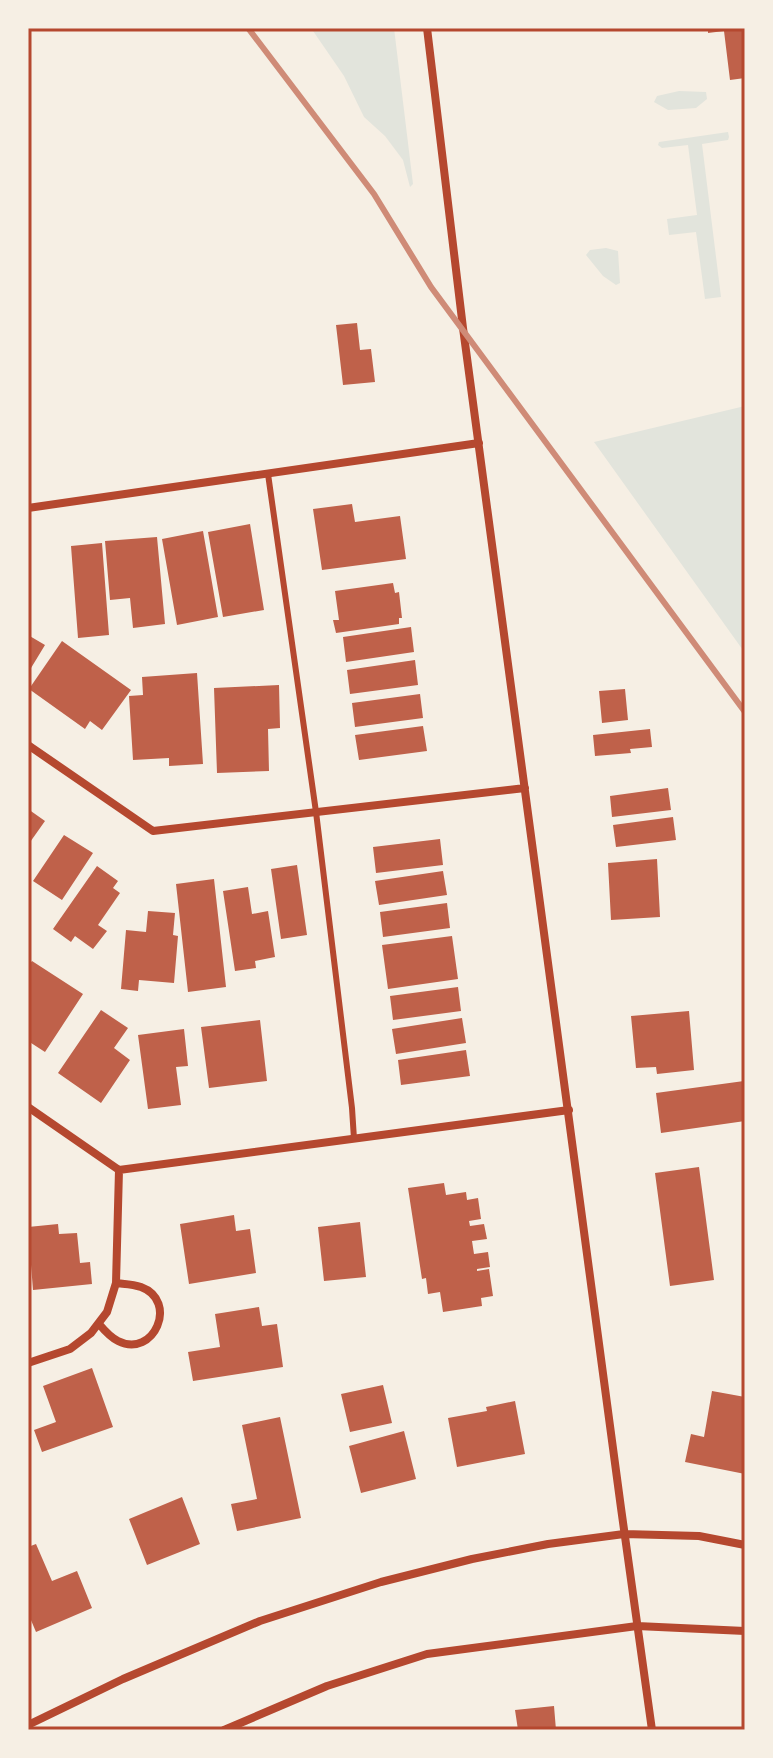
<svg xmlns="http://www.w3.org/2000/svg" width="773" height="1758" font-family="Figtree,sans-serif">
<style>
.green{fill:#e2e4dc}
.building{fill:#bf614a}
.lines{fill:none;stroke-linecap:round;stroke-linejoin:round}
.service{stroke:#b5482f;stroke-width:6}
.minor{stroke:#b5482f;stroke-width:8}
.rail{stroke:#cf8b77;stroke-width:6}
.neatline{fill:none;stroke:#b5482f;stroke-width:3}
</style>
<rect width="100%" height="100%" fill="#f6efe4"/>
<path class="green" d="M311,28h83l19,156 -3,3 -7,-27 -18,-24 -21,-19 -20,-41z
M679,91l27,1 1,7 -11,9 -28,2 -14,-8 3,-6z
M728,132l1,5 -1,3 -26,4 19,153 -16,2 -9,-67 -27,3 -2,-16 30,-4 -9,-70 -26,3 -4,-3 1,-3z
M606,248l12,3 2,32 -4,2 -13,-9 -17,-21 4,-5z
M745,406v247l-151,-211z"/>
<path class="building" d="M708,28h37v50l-15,2 -6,-49 -16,2z
M357,323l3,27 11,-1 4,33 -32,3 -7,-60z
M352,504l3,18 45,-6 6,43 -84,11 -9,-61z
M250,524l14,86 -41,7 -15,-85z
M203,531l15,86 -41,8 -15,-86z
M157,537l8,87 -32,4 -3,-30 -20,2 -5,-59z
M102,543l7,92 -31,3 -7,-92z
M393,583l2,10 4,-1 3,26h-3v6l-63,9 -3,-13h6l-4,-29z
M411,627l3,25 -68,10 -3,-25z
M28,635l17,10 -17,28z
M62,641l69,49 -29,40 -12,-9 -5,8 -56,-40z
M415,660l3,25 -68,9 -3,-24z
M197,673l6,91 -34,2v-8l-36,2 -4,-64 14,-1 -1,-18z
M279,685l1,43 -12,1 1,42 -52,2 -3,-85z
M625,689l3,31 -26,3 -3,-32z
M420,694l3,24 -68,9 -3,-24z
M423,726l4,25 -68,9 -4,-25z
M650,729l2,18 -22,2 1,4 -36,3 -2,-21z
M668,788l3,22 -59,7 -2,-21z
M28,809l17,12 -17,24z
M673,817l3,23 -60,7 -3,-22z
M64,835l29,18 -31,47 -29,-19z
M440,839l3,26 -67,8 -3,-26z
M657,859l3,58 -49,3 -3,-57z
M297,865l10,70 -26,4 -10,-70z
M97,866l21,15 -5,7 7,5 -22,32 9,6 -14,18 -18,-13 -4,6 -18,-13z
M443,871l4,24 -68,10 -4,-24z
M214,879l12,108 -38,5 -12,-108z
M248,887l4,27 16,-3 7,46 -20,4 1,7 -21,3 -12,-80z
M447,903l3,25 -67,9 -3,-25z
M148,911l27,2 -2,22 5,1 -4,47 -35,-3 -1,11 -17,-2 5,-59 20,2z
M452,936l6,43 -70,10 -6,-44z
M32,961l51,33 -38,58 -17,-11v-75z
M458,987l3,24 -68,9 -3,-24z
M101,1010l27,18 -14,20 16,12 -29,43 -43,-30z
M689,1011l5,59 -37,4 -1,-7 -20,1 -5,-52z
M462,1018l4,25 -70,11 -4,-25z
M260,1020l7,61 -58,7 -8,-61z
M184,1029l4,37 -12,1 5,38 -33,4 -10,-74z
M466,1050l4,26 -69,9 -3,-25z
M744,1081l1,40 -84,12 -5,-40z
M699,1167l15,113 -44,6 -15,-113z
M444,1183l2,12 20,-3 1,8 11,-2 3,21 -12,2 1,5 14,-2 3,15 -15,2 2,13 14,-2 2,15 -13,2v2l12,-2 4,27 -12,2 1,8 -39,6 -3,-20 -12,2 -2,-16 -4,1 -14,-91z
M234,1215l2,16 14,-2 6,44 -67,11 -9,-60z
M360,1222l6,55 -42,4 -6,-54z
M58,1224l1,10 18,-1 3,30 10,-1 2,22 -59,6 -5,-63z
M259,1307l3,19 15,-2 6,43 -90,14 -5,-29 32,-5 -5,-33z
M92,1368l21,59 -71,25 -8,-22 22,-8 -13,-36z
M383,1385l9,38 -42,9 -9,-38z
M712,1391l33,6v77l-60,-12 6,-28 13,3z
M515,1401l10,53 -68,13 -9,-49 39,-7 -1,-4z
M280,1417l21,101 -64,13 -6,-27 26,-5 -15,-74z
M404,1431l12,48 -55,14 -12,-47z
M182,1497l18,47 -53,21 -18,-46z
M36,1544l16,37 25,-10 15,37 -56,24 -8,-19v-66z
M554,1706l2,24h-38l-3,-20z"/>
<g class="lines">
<path class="service" d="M268,474l48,338 36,296 2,31"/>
<path class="minor" d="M427,28l36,300 158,1180 31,222
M28,508l451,-65
M28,745l125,86 372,-43
M28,1107l91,63 450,-60
M99,1324c5,6 11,13 19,17 36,18 61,-40 23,-54 -8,-3 -17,-3 -25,-4
M28,1363l42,-14 21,-16 16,-21 9,-29 3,-113
M28,1725l95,-46 137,-58 121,-39 91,-23 76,-15 76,-10 75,2 46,9
M224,1730l103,-44 100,-32 210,-28 108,5"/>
<path class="rail" d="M248,28l126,166 57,93 314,425"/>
</g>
<rect width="773" height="1758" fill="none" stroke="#f6efe4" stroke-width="60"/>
<rect x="30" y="30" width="713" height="1698" class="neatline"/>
</svg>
